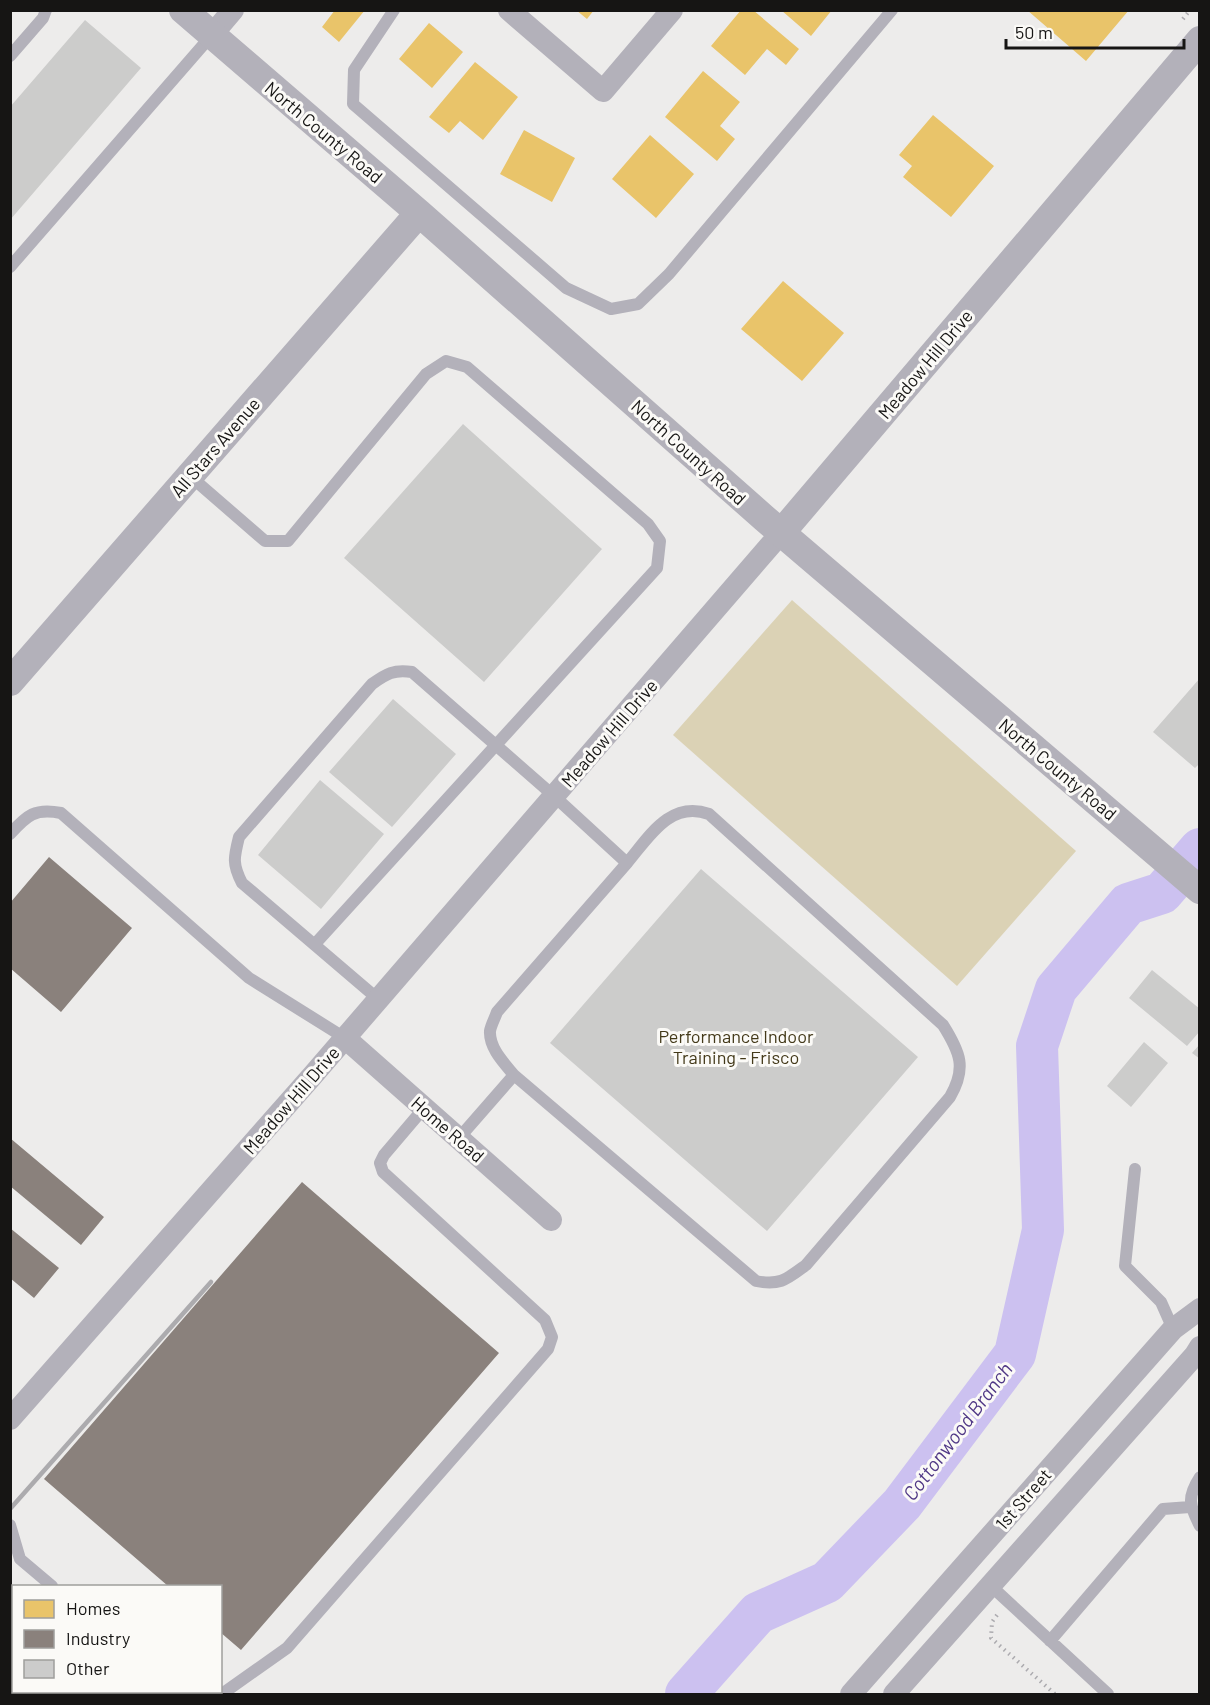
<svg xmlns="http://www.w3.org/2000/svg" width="1210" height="1705" font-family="Barlow,sans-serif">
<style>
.green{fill:#dbd2b5}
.homes{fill:#e9c46a}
.industry{fill:#8a817c}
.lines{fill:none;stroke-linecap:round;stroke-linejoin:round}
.river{stroke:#ccc1f0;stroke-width:42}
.building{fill:#cccccb}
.path{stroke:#acabaf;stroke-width:4;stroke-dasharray:1.5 4.5;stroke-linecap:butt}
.service{stroke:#b3b1ba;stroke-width:12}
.minor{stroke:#b3b1ba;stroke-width:22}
.tertiary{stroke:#b3b1ba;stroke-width:28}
.rail{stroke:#acabae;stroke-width:4.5}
.labels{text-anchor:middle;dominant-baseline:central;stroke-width:6;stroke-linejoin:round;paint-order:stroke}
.street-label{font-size:18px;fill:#161514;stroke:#fbfaf7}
.park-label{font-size:18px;fill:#433919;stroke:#fbfaf7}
.water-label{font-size:20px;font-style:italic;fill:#503886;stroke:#fbfaf7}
</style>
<rect width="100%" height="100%" fill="#edeceb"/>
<path class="green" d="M792,600l284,251 -119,135 -284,-251z"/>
<path class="homes" d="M335,10h30l-26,32 -17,-15z
M576,10h18l-7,9z
M741,10h12l46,39 -13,16 -19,-16 -22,26 -34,-29z
M781,10h51l-21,26z
M1027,10h102l-43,51z
M429,23l34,29 -31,36 -33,-29z
M475,62l43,35 -35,43 -23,-19 -11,12 -20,-16z
M703,71l37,31 -20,24 15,13 -18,22 -52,-44z
M933,115l61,51 -43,51 -48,-40 9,-11 -13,-11z
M524,130l51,28 -23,44 -52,-28z
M650,135l44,39 -38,44 -44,-39z
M783,281l61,52 -42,48 -61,-52z"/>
<path class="industry" d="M49,857l83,71 -71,84 -51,-44v-65z
M10,1138l94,79 -23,28 -71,-59z
M302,1182l197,171 -258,297 -21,-18v-46h-52l-124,-107z
M10,1228l49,40 -25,30 -24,-20z"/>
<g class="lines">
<path class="river" d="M686,1694l72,-81 69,-31 75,-78 113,-150 28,-124 -6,-184 19,-57 72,-85 34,-11 38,-44"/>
</g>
<path class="building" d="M85,20l56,48 -131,152v-113z
M463,424l139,125 -118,133 -140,-124z
M1200,678v85l-5,5 -42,-36z
M393,699l63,55 -64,73 -63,-55z
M320,780l64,54 -63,75 -63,-54z
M701,869l217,188 -151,174 -217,-188z
M1152,970l48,39v22l-13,15 -58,-48z
M1144,1042l24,21 -37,44 -24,-21z
M1200,1044v15l-8,-6z"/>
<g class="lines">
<path class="path" d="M1183,19l7,-9
M997,1615l-5,7 -1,16 64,56"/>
<path class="service" d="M394,10l-40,60 -1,34 213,184 45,21 27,-5 31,-30 223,-264
M10,56l33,-38 3,-8
M10,267l201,-231
M190,476l75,65h23l138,-167 20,-13 21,6 181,157 12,17 -3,27 -342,376
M10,834c17,-19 25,-26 51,-21l188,165 96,60
M378,999l-136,-116c-10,-19 -8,-26 -3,-46l133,-153c14,-10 22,-15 40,-12l142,124 73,67c22,-26 43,-63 82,-49l234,211c17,27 24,43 7,72l-144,168c-19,14 -26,21 -50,16l-242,-206c-10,-12 -25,-27 -24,-44 1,-6 5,-13 7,-19l130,-149
M459,1138l55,-63
M1135,1169l-10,97 36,36 12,27
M1200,1477c-13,20 -11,28 0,49
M10,1525l10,34 32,27
M991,1586l117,108
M1050,1641l113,-132 27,-2
M172,1692l3,2
M222,1694l65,-46 261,-299 4,-12 -7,-17 -162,-148 -3,-9 4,-8 40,-47"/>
<path class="minor" d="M509,10l94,81 69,-81
M211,36l22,-26
M345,1038l206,182
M10,1419l303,-344 468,-542
M851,1694l322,-365 27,-20
M894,1694l301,-339 5,-8"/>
<path class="tertiary" d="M183,10l236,203 345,305 436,372
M781,533l419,-493
M10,682l409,-469"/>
<path class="rail" d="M10,1509l201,-227"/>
</g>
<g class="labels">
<g class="street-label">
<text transform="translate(324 132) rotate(40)">North County Road</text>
<text transform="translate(925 364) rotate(-50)">Meadow Hill Drive</text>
<text transform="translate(215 447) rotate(-49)">All Stars Avenue</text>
<text transform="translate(689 452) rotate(42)">North County Road</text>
<text transform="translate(609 733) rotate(-49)">Meadow Hill Drive</text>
<text transform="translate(1058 769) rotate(40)">North County Road</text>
<text transform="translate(291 1100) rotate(-49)">Meadow Hill Drive</text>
<text transform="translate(448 1129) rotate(41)">Home Road</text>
<text transform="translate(1023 1499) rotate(-49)">1st Street</text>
</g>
<g class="park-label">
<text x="736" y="1036">Performance Indoor<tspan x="736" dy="21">Training - Frisco</tspan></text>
</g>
<g class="water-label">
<text transform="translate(957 1431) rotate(-53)">Cottonwood Branch</text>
</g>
</g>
<rect width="1210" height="1705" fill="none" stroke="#161514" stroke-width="24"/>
<rect x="12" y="1585" width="210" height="108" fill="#fbfaf7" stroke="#9f9e9c" stroke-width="1.5"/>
<rect x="24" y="1600" width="30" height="18" fill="#e9c46a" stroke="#9f9e9c" stroke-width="1.5"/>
<text x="66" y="1615" font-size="18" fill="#161514">Homes</text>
<rect x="24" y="1630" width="30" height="18" fill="#8a817c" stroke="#9f9e9c" stroke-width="1.5"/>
<text x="66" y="1645" font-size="18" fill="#161514">Industry</text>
<rect x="24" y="1660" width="30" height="18" fill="#cccccb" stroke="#9f9e9c" stroke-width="1.5"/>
<text x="66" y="1675" font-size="18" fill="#161514">Other</text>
<path d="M1006 39v9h178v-9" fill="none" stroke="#161514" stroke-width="3"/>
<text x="1015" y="39" font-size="18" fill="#161514" stroke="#fbfaf7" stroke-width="4.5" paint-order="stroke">50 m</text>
</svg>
